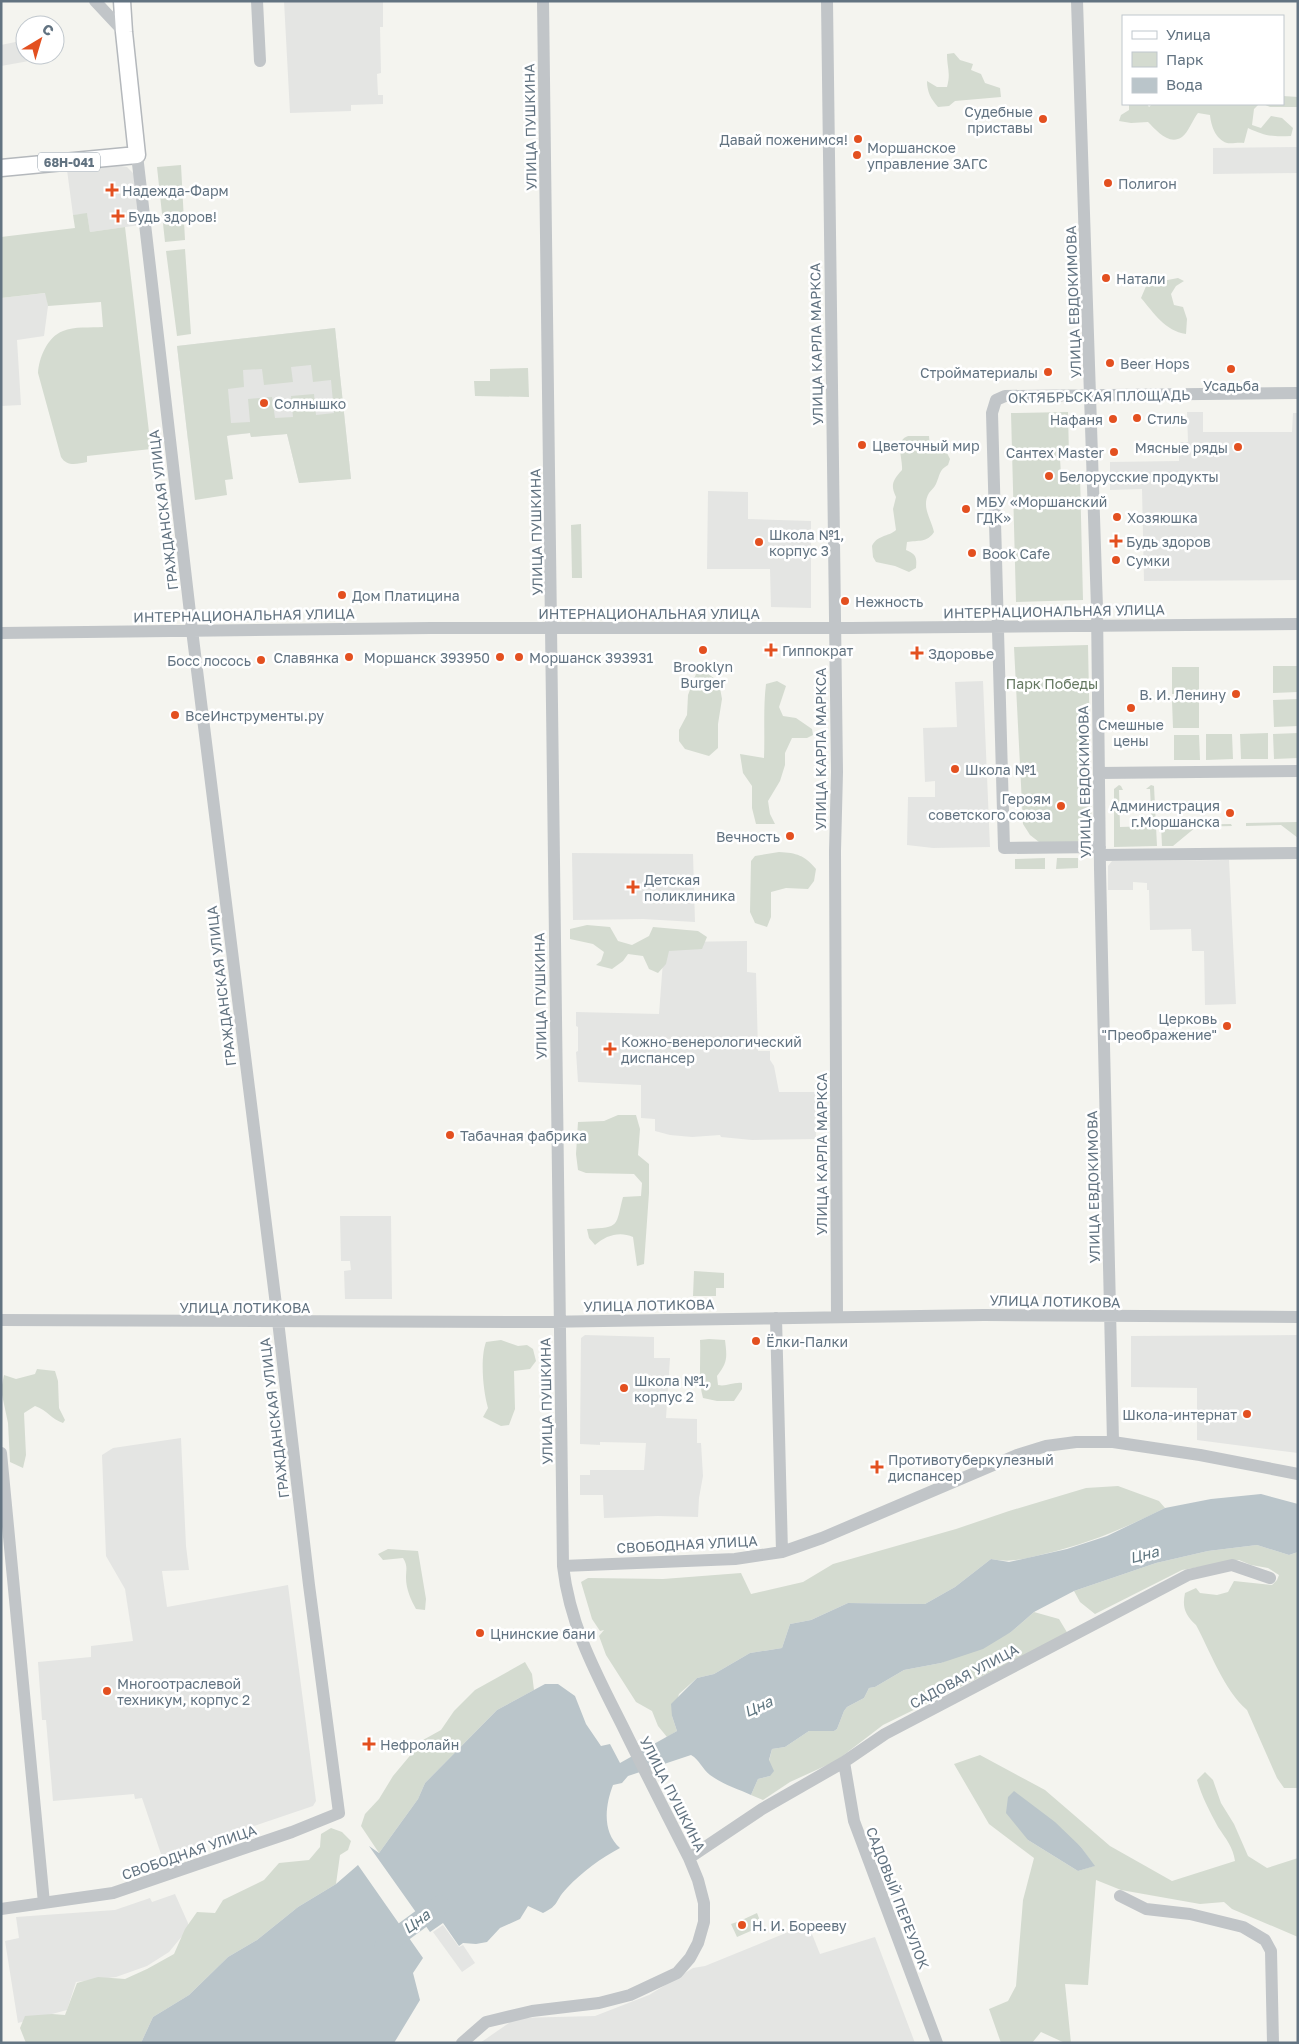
<svg xmlns="http://www.w3.org/2000/svg" width="1299" height="2044" font-family="'Golos Text',sans-serif">
<style>
.built{fill:#e4e5e3}
.green{fill:#d4dbd0;fill-rule:evenodd}
.water{fill:#bac5ca}
.lines{fill:none;stroke-linecap:round;stroke-linejoin:round}
.river{stroke:#bac5ca;stroke-width:19}
.major-casing{stroke:#b4b8bc;stroke-width:19}
.minor{stroke:#c1c5c8;stroke-width:12}
.major{stroke:#fff;stroke-width:16}
.poi-dot{fill:#e35020;stroke:#fff;stroke-width:2}
.labels{text-anchor:middle;dominant-baseline:central;stroke-width:5;stroke-linejoin:round;paint-order:stroke}
.shield{fill:#fff;stroke:#919da7;stroke-width:1}
.shield-label{font-size:12px;font-weight:bold;fill:#627381}
.poi-label{font-size:14px;fill:#627381;stroke:#fff;text-anchor:start}
.street-label{font-size:14px;fill:#627381;stroke:#fff}
.park-label{font-size:14px;fill:#657861;stroke:#fff}
.water-label{font-size:15px;font-style:italic;fill:#5e757f;stroke:#fff}
</style>
<rect width="100%" height="100%" fill="#f4f4ef"/>
<path class="built" d="M284,1h99v26h-3l1,46 -4,1 1,21h5v9l-32,1v6l-61,2z
M25,40v15h30v-9l2,10 -56,10v-21z
M1298,147v26l-85,1v-26z
M117,165l10,2 7,7 6,51 -50,7 -3,-18 -14,1 -6,-45z
M46,293l2,13 -4,30 -27,4 4,65 -20,1v-108z
M335,328l16,151 -52,4 -12,-49 -36,3 -1,-4 -62,8 -11,-95z
M1187,412h16v20h89l1,-19h5v167l-154,1 -2,-92 -32,1v-28l69,-1v-19h9z
M708,491l40,1v27l63,2v87l-40,-1 -1,-38h-63z
M983,681l7,166 -57,1 -26,-3 1,-48h27v-16l-10,1 -2,-54 34,-1 -2,-45z
M572,853l121,1 2,68 -52,-3 -70,1z
M1229,860l7,144 -31,1 -1,-54h-12l-1,-22 -41,1 -1,-40h-2v-7l-14,-1v8h-25v-24l4,-5z
M747,941v31l9,1 2,78h12v9l4,6 5,26h36l1,47 -64,1 -31,-3 -1,-2 -28,2 -22,-2 -15,-4v-12l-14,-1v-33l-63,-3 -2,-30 2,-1v-24l-2,-1v-14l83,2 5,-66 13,-6z
M340,1216h51l1,83h-47l-1,-28 7,-1 -1,-9h-9z
M585,1335l69,2v21h16l-4,60 31,1v24h4l2,33 -4,22 -1,19 -40,-1 -54,2 -1,-23h-23v-20h10v-5h54l2,-27 -46,-1v3l-20,-1 1,-106z
M1298,1335v118l-101,-13v-52l-66,-1v-51z
M181,1438l5,108 3,24 -27,1 5,36 121,-22 28,216 -3,5 -151,51 -20,-59 -7,1 -1,-5 -81,7 -7,-81h-4l-4,-58 53,-5v-11l42,-5 -8,-52 -19,-33 -4,-101 11,-7z
M175,1894l13,29v6l-19,23 -22,14 -31,11 -40,5 -9,28 -49,13 -13,-82 14,-3 -3,-21 99,-7 35,-12 2,4z
M808,1924l12,30 55,-17 40,106h-435l36,-25 79,-2 54,-21 44,-27 12,-2z
M443,1925l16,22 4,-2 12,18 -13,9 -29,-40z"/>
<path class="green" d="M954,53l6,7 13,4 -2,6 10,4 4,9 15,5 1,9 -46,4 -6,5 -11,1c-7,-8 -11,-15 -11,-26l10,6h10c4,-14 0,-19 0,-33z
M1283,96l15,1v10h-28l-7,-3h20z
M1129,104h18l2,3 3,-3h107l-5,5 -2,16 9,3 10,-12 11,2 11,10 -2,8c-19,1 -26,0 -43,-8l-4,15c-6,-1 -12,1 -17,0 -12,-4 -16,-18 -17,-28l-12,-2c-5,6 -10,20 -16,24 -13,9 -26,-7 -34,-15l-17,1 -12,-2 2,-6 8,-5z
M181,165l4,75 -20,2 -8,-75z
M87,213l3,19 35,-5 26,222 -64,7v6c-10,2 -20,5 -26,-5l-23,-84c1,-15 9,-36 25,-42 11,-5 28,-3 40,-4l-2,-25 -53,4 -3,-13 -44,5v-61l74,-9 -2,-13z
M185,249l6,85 -14,2 -11,-85z
M1178,278l6,3 -8,5 -5,8 3,11 9,2 4,12 -1,15c-21,-3 -32,-21 -45,-36l6,-14z
M335,328l16,151 -52,4 -12,-49 -36,3 -1,-4 -20,2 -3,1 6,43 -8,1 2,15 -32,5 -18,-154zM311,365l2,17 18,-2 3,33 -18,2 -2,-21 -23,2 2,21 -18,1 -3,-21 -24,2 2,23 -19,1 -3,-34 16,-2 -1,-17 19,-1 2,16 29,-3 -2,-15z
M528,368l1,29 -54,-1 -1,-15h16v-12z
M1068,412l1,45 -9,1 1,17h19l3,125 -67,2 -5,-189z
M908,436h21l1,12 16,3 4,8 -2,6c-9,5 -8,10 -12,19 -2,4 -5,6 -7,9 -8,14 2,25 5,39 -7,11 -16,8 -27,10l-1,8c10,4 11,7 10,18l-7,4 -14,-6 -19,-4 -3,-5 -1,-11c5,-11 16,-9 24,-16l-3,-21 3,-12c-6,-12 -3,-17 6,-27 1,-12 -8,-29 6,-34z
M581,524l1,54h-10l-1,-53z
M1088,645l4,197h-53l-9,-7 -7,-11 -9,-177z
M1273,666h25v26l-25,1z
M1172,667h27v27h-27z
M707,673l12,9 3,17 -4,25v24l-9,8 -24,-7 -6,-8v-11l8,-15 1,-20 8,-21z
M777,681l9,5 -7,21 4,9 13,2 16,11 1,6 -6,3h-15l-7,15v12l-5,16 -12,20 2,13 5,10h-19l-4,-16v-22l-9,-13 -3,-19 24,4c1,-25 -1,-50 2,-74z
M1298,699v27l-24,1 -1,-27z
M1199,700v28h-26l-1,-27z
M1268,733v26h-27l-1,-25z
M1298,733v25l-24,1 -1,-25z
M1206,734h26l1,25 -27,1z
M1174,735h25l1,25h-26z
M1119,785l2,1 2,4h-4l1,37 32,-1 -2,-37h-4l5,-4 3,1 3,60 -43,1v-58z
M1298,822v16l-17,-13 -35,1v-3z
M1231,824l1,2 -36,1 -23,19h-11l-1,-21z
M779,852c18,1 25,3 37,17l-2,12 -6,8 -22,-1 -15,4v25l-4,10 -12,-4 -5,-11 1,-51 4,-5z
M1045,858v11h-30v-10z
M1057,858h21v10l-22,1z
M587,925l23,2 8,14 14,4 17,-9 4,-9 45,4 9,6 -5,12 -33,2 -3,13 -8,9 -9,-4 -6,-13 -15,-2 -5,7 -11,8 -16,-4 5,-4 3,-9 -11,-8 -23,-5v-10z
M618,1115h18l4,14 -2,26 11,9v29l-5,71 -7,2 -4,-29c-13,-6 -27,-2 -38,8l-6,-7 -2,-9c34,-2 28,-2 36,-32l18,-1 1,-13 -8,-9 -48,-1 -8,-3 -2,-16 2,-32 26,-1z
M694,1271l30,2v15h-8v8h-23z
M709,1339l16,1c2,17 3,22 -8,36l1,9c8,2 15,-3 24,-2v6l-8,12h-17l-14,-3c-5,-17 -2,-39 -3,-58z
M501,1340l17,6 9,-1 6,4 3,12 -6,8 -16,2 1,38 -6,16 -8,1 -18,-9 5,-9c-5,-17 -8,-50 -2,-66z
M37,1369l18,2 3,10 1,27 6,12 -2,3c-12,-4 -16,-13 -28,-17l-11,7 2,42 -3,13 -13,-6 -2,-39 -7,-33 3,-15 12,4 19,-5z
M1118,1486l41,15 6,7c-39,20 -78,36 -121,46 -21,5 -32,9 -53,5l-36,28 -30,17 -77,-1 -37,17 -21,4 -8,24 -32,5 -36,21 -17,4 -18,16 -7,22 5,15 -10,6 -9,-11 -6,-15 -16,-9 -30,-47 -7,-19 5,-6 -4,1 -8,-12 -11,-37 7,-4 75,1 78,-6 10,21 52,-12 30,-18 123,-35 53,-18 77,-23z
M1257,1545l32,10 9,-3v236h-14l-7,-10 -30,-68c-23,-20 -37,-59 -51,-85 -11,-10 -14,-18 -11,-32l11,-5 4,5 17,2 11,-3 6,-11 38,4 5,-5 2,-5 -11,-7 -17,-3 -12,-5 -57,10 -87,44 -15,-12 -6,-11 82,-28 52,-12z
M388,1549l30,2 8,48 -1,11 -9,-1c-5,-9 -10,-20 -10,-31 0,-9 2,-12 -3,-20l-20,2 -5,-6z
M1034,1612l25,7 9,15 -185,91 -47,36 -46,21 -27,18 -12,-5 7,-16 12,-3 -1,-15 3,-12 13,-2 24,-16h25l3,-2 7,-18 3,-4 17,-9 5,-10 6,-1 29,-17 37,-7 70,-31z
M525,1662l7,12 2,16 -37,20 -72,73 -7,16 -39,54 -18,-27 4,-12 14,-15 14,-23 30,-36 18,-10 13,-19 21,-21z
M980,1755l65,35 65,56 62,35 63,-20c-2,-14 -9,-22 -17,-34 -8,-15 -16,-30 -21,-47l8,-8 8,8 8,23 13,21 14,32 19,12 31,-10v79l-66,-28 -8,-7 -24,2 -79,-14 -25,-10 -8,105 -23,-1 6,59h-6l-24,-11 -9,11h-31l-12,-34 19,-8 8,-15 7,-86 11,-42 -45,-34 -35,-60zM1014,1792l67,55 13,19 -16,5 -50,-31z
M331,1828l11,4 9,9 -3,9 -8,5 -4,29 -38,23 -41,33 -29,17 -39,38 -36,22 -12,26h-115l-6,-15 5,-12 27,-2 13,1 12,-32 21,-6 27,2 22,-10 27,-15 11,-25 12,-17 18,1 8,-13 41,-20 15,-17 30,-3 11,-13 1,-13z
M757,1913l5,13 -25,11 -6,-13 6,-2 3,7 5,-2 -3,-7z"/>
<path class="water" d="M1261,1494l37,10v48l-9,3 -32,-10 -49,6 -52,12 -82,28 -40,21 -23,20 -28,17 -42,14 -37,7 -29,17 -6,1 -5,10 -17,9 -3,4 -7,18 -3,2h-25l-24,16 -13,2 -3,11 5,11 -4,5 -12,3 -7,16c-13,-6 -29,-11 -41,-20 -8,-6 -10,-15 -19,-20l-63,21 -6,7 -9,2c-8,21 -11,47 7,63 -19,10 -38,24 -53,40 -12,12 -7,17 -24,25l-15,-7 -8,13 -20,9 -13,14 -11,2 -13,-1 -4,3 -16,-23 -13,9 -61,-86 10,7 39,-54 7,-16 72,-73 48,-26h13l17,12 11,28 15,22 9,-2 10,19 57,-32 -5,-15 -1,-12 26,-26 17,-4 36,-21 32,-5 8,-24 21,-4 37,-17 77,1 30,-17 36,-28 18,3 58,-13 40,-13 58,-28 46,-9z
M1014,1791l41,31 26,25 14,19 -17,5 -50,-31 -22,-27 2,-16z
M358,1865l65,93 -10,15 7,27 -26,43h-253l12,-26 36,-22 39,-38 29,-17 41,-33 38,-23z"/>
<g class="lines">
<path class="river" d="M384,1946l56,-41"/>
<g class="major-casing">
<path id="major" d="M1,168l136,-13 -13,-123 -2,-31"/>
</g>
<path class="minor" d="M95,1l29,31
M257,1l3,60
M827,1l10,771 -2,79 2,465
M1077,1l20,607 3,261 13,573
M1,633l430,-5h420l447,-4
M1099,773l199,-2
M1100,847l-96,1 -12,-435 4,-13 9,-4 293,-3
M1100,855l198,-2
M776,1318l6,234
M1,1320l538,2 445,-7 314,2
M1,1453l43,450
M563,1566l172,-7 47,-7 40,-14 195,-83 29,-9 30,-4h37l87,13 98,19
M844,1762l10,59 83,222
M689,1858l73,-49 82,-47 41,-28 303,-159 44,-10 38,13
M1120,1896l26,13 44,5 53,13 22,13 6,11 2,92
M1,1909l112,-16 179,-61 47,-19 -30,-228 -31,-264 -86,-691 -55,-475
M462,2043l24,-21 46,-11 67,-8 31,-8 47,-22 13,-15 8,-15 6,-21v-19l-6,-23 -9,-22c-22,-43 -44,-86 -65,-129 -27,-54 -54,-102 -61,-163l-20,-1565"/>
<use href="#major" class="major"/>
</g>
<g class="poi-dot">
<circle cx="1043" cy="119" r="5"/>
<circle cx="858" cy="139" r="5"/>
<circle cx="857" cy="155" r="5"/>
<circle cx="1108" cy="183" r="5"/>
<path d="M109.5 182.5h5v5h5v5h-5v5h-5v-5h-5v-5h5z"/>
<path d="M115.5 208.5h5v5h5v5h-5v5h-5v-5h-5v-5h5z"/>
<circle cx="1106" cy="278" r="5"/>
<circle cx="1110" cy="363" r="5"/>
<circle cx="1231" cy="369" r="5"/>
<circle cx="1048" cy="372" r="5"/>
<circle cx="264" cy="403" r="5"/>
<circle cx="1137" cy="418" r="5"/>
<circle cx="1113" cy="419" r="5"/>
<circle cx="862" cy="445" r="5"/>
<circle cx="1238" cy="447" r="5"/>
<circle cx="1114" cy="452" r="5"/>
<circle cx="1049" cy="476" r="5"/>
<circle cx="966" cy="509" r="5"/>
<circle cx="1117" cy="517" r="5"/>
<path d="M1113.5 533.5h5v5h5v5h-5v5h-5v-5h-5v-5h5z"/>
<circle cx="759" cy="542" r="5"/>
<circle cx="972" cy="553" r="5"/>
<circle cx="1116" cy="560" r="5"/>
<circle cx="342" cy="595" r="5"/>
<circle cx="845" cy="601" r="5"/>
<circle cx="703" cy="650" r="5"/>
<path d="M768.5 642.5h5v5h5v5h-5v5h-5v-5h-5v-5h5z"/>
<path d="M914.5 645.5h5v5h5v5h-5v5h-5v-5h-5v-5h5z"/>
<circle cx="349" cy="657" r="5"/>
<circle cx="500" cy="657" r="5"/>
<circle cx="519" cy="657" r="5"/>
<circle cx="261" cy="660" r="5"/>
<circle cx="1236" cy="694" r="5"/>
<circle cx="1131" cy="708" r="5"/>
<circle cx="175" cy="715" r="5"/>
<circle cx="955" cy="769" r="5"/>
<circle cx="1061" cy="806" r="5"/>
<circle cx="1230" cy="813" r="5"/>
<circle cx="790" cy="836" r="5"/>
<path d="M630.5 879.5h5v5h5v5h-5v5h-5v-5h-5v-5h5z"/>
<circle cx="1227" cy="1026" r="5"/>
<path d="M607.5 1041.5h5v5h5v5h-5v5h-5v-5h-5v-5h5z"/>
<circle cx="450" cy="1135" r="5"/>
<circle cx="756" cy="1341" r="5"/>
<circle cx="624" cy="1388" r="5"/>
<circle cx="1247" cy="1414" r="5"/>
<path d="M874.5 1459.5h5v5h5v5h-5v5h-5v-5h-5v-5h5z"/>
<circle cx="480" cy="1633" r="5"/>
<circle cx="107" cy="1691" r="5"/>
<path d="M366.5 1736.5h5v5h5v5h-5v5h-5v-5h-5v-5h5z"/>
<circle cx="742" cy="1925" r="5"/>
</g>
<g class="labels">
<rect class="shield" x="38" y="152.5" width="62" height="19" rx="4"/>
<g class="shield-label">
<text x="69" y="162">68Н-041</text>
</g>
<g class="poi-label">
<text x="1033" y="111" text-anchor="end">Судебные<tspan x="1033" dy="16">приставы</tspan></text>
<text x="848" y="139" text-anchor="end">Давай поженимся!</text>
<text x="867" y="147">Моршанское<tspan x="867" dy="16">управление ЗАГС</tspan></text>
<text x="1118" y="183">Полигон</text>
<text x="122" y="190">Надежда-Фарм</text>
<text x="128" y="216">Будь здоров!</text>
<text x="1116" y="278">Натали</text>
<text x="1120" y="363">Beer Hops</text>
<text x="1038" y="372" text-anchor="end">Стройматериалы</text>
<text x="1231" y="385" text-anchor="middle">Усадьба</text>
<text x="274" y="403">Солнышко</text>
<text x="1147" y="418">Стиль</text>
<text x="1103" y="419" text-anchor="end">Нафаня</text>
<text x="872" y="445">Цветочный мир</text>
<text x="1228" y="447" text-anchor="end">Мясные ряды</text>
<text x="1104" y="452" text-anchor="end">Сантех Master</text>
<text x="1059" y="476">Белорусские продукты</text>
<text x="976" y="501">МБУ «Моршанский<tspan x="976" dy="16">ГДК»</tspan></text>
<text x="1127" y="517">Хозяюшка</text>
<text x="769" y="534">Школа №1,<tspan x="769" dy="16">корпус 3</tspan></text>
<text x="1126" y="541">Будь здоров</text>
<text x="982" y="553">Book Cafe</text>
<text x="1126" y="560">Сумки</text>
<text x="352" y="595">Дом Платицина</text>
<text x="855" y="601">Нежность</text>
<text x="782" y="650">Гиппократ</text>
<text x="928" y="653">Здоровье</text>
<text x="339" y="657" text-anchor="end">Славянка</text>
<text x="490" y="657" text-anchor="end">Моршанск 393950</text>
<text x="529" y="657">Моршанск 393931</text>
<text x="251" y="660" text-anchor="end">Босс лосось</text>
<text x="703" y="666" text-anchor="middle">Brooklyn<tspan x="703" dy="16">Burger</tspan></text>
<text x="1226" y="694" text-anchor="end">В. И. Ленину</text>
<text x="185" y="715">ВсеИнструменты.ру</text>
<text x="1131" y="724" text-anchor="middle">Смешные<tspan x="1131" dy="16">цены</tspan></text>
<text x="965" y="769">Школа №1</text>
<text x="1051" y="798" text-anchor="end">Героям<tspan x="1051" dy="16">советского союза</tspan></text>
<text x="1220" y="805" text-anchor="end">Администрация<tspan x="1220" dy="16">г.Моршанска</tspan></text>
<text x="780" y="836" text-anchor="end">Вечность</text>
<text x="644" y="879">Детская<tspan x="644" dy="16">поликлиника</tspan></text>
<text x="1217" y="1018" text-anchor="end">Церковь<tspan x="1217" dy="16">"Преображение"</tspan></text>
<text x="621" y="1041">Кожно-венерологический<tspan x="621" dy="16">диспансер</tspan></text>
<text x="460" y="1135">Табачная фабрика</text>
<text x="766" y="1341">Ёлки-Палки</text>
<text x="634" y="1380">Школа №1,<tspan x="634" dy="16">корпус 2</tspan></text>
<text x="1237" y="1414" text-anchor="end">Школа-интернат</text>
<text x="888" y="1459">Противотуберкулезный<tspan x="888" dy="16">диспансер</tspan></text>
<text x="490" y="1633">Цнинские бани</text>
<text x="117" y="1683">Многоотраслевой<tspan x="117" dy="16">техникум, корпус 2</tspan></text>
<text x="380" y="1744">Нефролайн</text>
<text x="752" y="1925">Н. И. Борееву</text>
</g>
<g class="street-label">
<text transform="translate(530 127) rotate(-91)">УЛИЦА ПУШКИНА</text>
<text transform="translate(1073 302) rotate(-92)">УЛИЦА ЕВДОКИМОВА</text>
<text transform="translate(816 344) rotate(-91)">УЛИЦА КАРЛА МАРКСА</text>
<text transform="translate(1099 396) rotate(-1)">ОКТЯБРЬСКАЯ ПЛОЩАДЬ</text>
<text transform="translate(163 510) rotate(-97)">ГРАЖДАНСКАЯ УЛИЦА</text>
<text transform="translate(536 532) rotate(-91)">УЛИЦА ПУШКИНА</text>
<text transform="translate(1054 611) rotate(-1)">ИНТЕРНАЦИОНАЛЬНАЯ УЛИЦА</text>
<text x="649" y="613">ИНТЕРНАЦИОНАЛЬНАЯ УЛИЦА</text>
<text transform="translate(244 615) rotate(-1)">ИНТЕРНАЦИОНАЛЬНАЯ УЛИЦА</text>
<text transform="translate(820 749) rotate(-90)">УЛИЦА КАРЛА МАРКСА</text>
<text transform="translate(1084 782) rotate(-91)">УЛИЦА ЕВДОКИМОВА</text>
<text transform="translate(221 986) rotate(-97)">ГРАЖДАНСКАЯ УЛИЦА</text>
<text transform="translate(540 996) rotate(-91)">УЛИЦА ПУШКИНА</text>
<text transform="translate(821 1154) rotate(-90)">УЛИЦА КАРЛА МАРКСА</text>
<text transform="translate(1093 1187) rotate(-91)">УЛИЦА ЕВДОКИМОВА</text>
<text transform="translate(1055 1301) rotate(1)">УЛИЦА ЛОТИКОВА</text>
<text transform="translate(649 1305) rotate(-1)">УЛИЦА ЛОТИКОВА</text>
<text x="245" y="1307">УЛИЦА ЛОТИКОВА</text>
<text transform="translate(546 1401) rotate(-91)">УЛИЦА ПУШКИНА</text>
<text transform="translate(274 1418) rotate(-97)">ГРАЖДАНСКАЯ УЛИЦА</text>
<text transform="translate(687 1544) rotate(-3)">СВОБОДНАЯ УЛИЦА</text>
<text transform="translate(964 1676) rotate(-28)">САДОВАЯ УЛИЦА</text>
<text transform="translate(673 1794) rotate(63)">УЛИЦА ПУШКИНА</text>
<text transform="translate(189 1852) rotate(-19)">СВОБОДНАЯ УЛИЦА</text>
<text transform="translate(898 1898) rotate(69)">САДОВЫЙ ПЕРЕУЛОК</text>
</g>
<g class="park-label">
<text x="1052" y="683">Парк Победы</text>
</g>
<g class="water-label">
<text transform="translate(1144 1554) rotate(-15)">Цна</text>
<text transform="translate(758 1706) rotate(-25)">Цна</text>
<text transform="translate(416 1921) rotate(-37)">Цна</text>
</g>
</g>
<rect width="1299" height="2044" fill="none" stroke="#627381" stroke-width="5"/>
<rect x="1122" y="15" width="162" height="90" fill="#ffffff" stroke="#c0c7cd"/>
<rect x="1132" y="31" width="25" height="8" fill="#ffffff" stroke="#c0c7cd"/>
<text x="1166" y="40" font-size="15" fill="#627381">Улица</text>
<rect x="1132" y="52" width="25" height="15" fill="#d4dbd0" stroke="#c0c7cd"/>
<text x="1166" y="65" font-size="15" fill="#627381">Парк</text>
<rect x="1132" y="78" width="25" height="15" fill="#bac5ca" stroke="#c0c7cd"/>
<text x="1166" y="90" font-size="15" fill="#627381">Вода</text>
<g transform="translate(40 40) rotate(38)"><circle r="24" fill="#ffffff" stroke="#c0c7cd"/>
<path d="M0-4L9 19L0 12L-9 19Z" fill="#e35020"/>
<text y="-8" font-size="14" font-weight="bold" text-anchor="middle" fill="#627381">С</text>
</g>
</svg>
